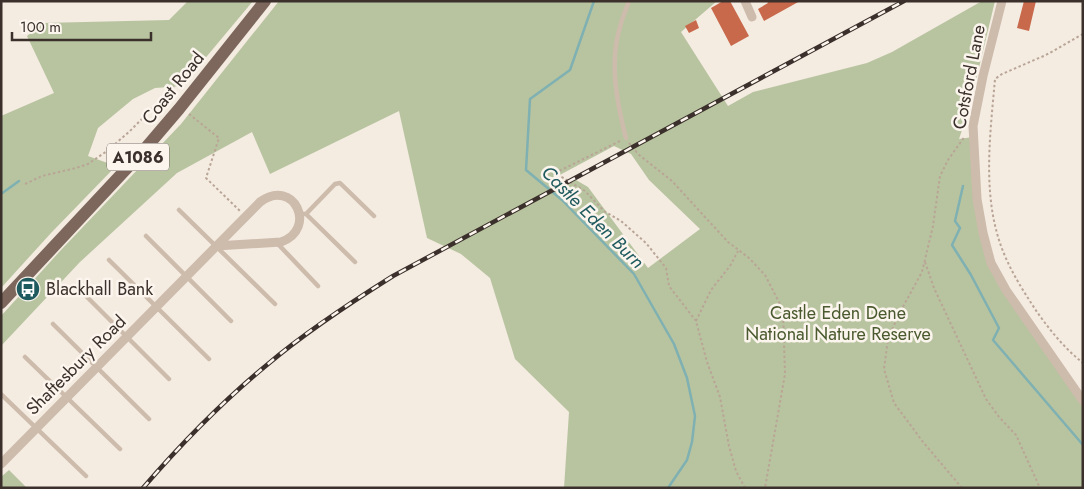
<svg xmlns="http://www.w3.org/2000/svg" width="1084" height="489" font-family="Jost,sans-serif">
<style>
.green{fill:#b8c4a0;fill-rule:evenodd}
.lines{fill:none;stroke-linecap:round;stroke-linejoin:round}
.stream{stroke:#7fb0b2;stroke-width:2.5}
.building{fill:#c8694b}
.path{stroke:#b9a596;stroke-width:2;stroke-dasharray:2.5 2.5;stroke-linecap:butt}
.lane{stroke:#cdbbac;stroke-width:4.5}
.street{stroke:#cdbbac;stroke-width:9}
.primary{stroke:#7d675c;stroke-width:12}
.rail-casing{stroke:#3b302b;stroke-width:4.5}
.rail{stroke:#fbf5ee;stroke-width:2.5;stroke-dasharray:8;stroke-linecap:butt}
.labels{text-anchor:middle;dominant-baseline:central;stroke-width:5;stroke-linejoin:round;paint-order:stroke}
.shield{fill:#fbf5ee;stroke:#756b66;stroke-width:1}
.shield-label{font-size:16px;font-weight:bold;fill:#3b302b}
.street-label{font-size:18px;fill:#3b302b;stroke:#fbf5ee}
.poi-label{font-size:18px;fill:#3b302b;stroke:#fbf5ee;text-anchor:start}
.park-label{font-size:18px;fill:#4a5a2e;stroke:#fbf5ee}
.water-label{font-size:19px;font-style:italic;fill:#1f5a5e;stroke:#fbf5ee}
</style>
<rect width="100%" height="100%" fill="#f4ebe1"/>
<path class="green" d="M188,1h65l-71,85 -27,2 -22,11 -35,29 -10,28 28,10 -65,67 -50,55v-172l53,-23 -27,-57 16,-13 126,-3z
M279,1h438l-36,31 47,74 25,-14 114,-29 25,-11 90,-51h13l-26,108 -10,30 14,-2 2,34 16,92 92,138v87h-519l5,-76 -54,-53 -25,-81 -29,-24 -34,-16 -28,-127 -129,63 -18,-42 -75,41 -97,89 -79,84v-30l60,-66 120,-126zM614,146l17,8 18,26 51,49 -52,39 -60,-81 -12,-7 -13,6 -7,-9z
M9,470l18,18h-26v-11z"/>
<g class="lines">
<path class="stream" d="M594,1l-24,69 -40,29 -4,71 36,30 72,74 40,70 13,34 8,38 -3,26 -5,18 -19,28
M963,186l-8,35 5,7 -8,17 19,30 28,53 -6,12 90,105
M1,194l18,-13"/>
</g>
<path class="building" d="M723,1h7l19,35 -18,10 -20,-38z
M767,1h33l-36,20 -6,-12 10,-6z
M1024,1h12l-7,30 -12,-3z
M696,20l3,8 -10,5 -4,-7z"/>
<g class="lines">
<path class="path" d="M1083,34l-37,21 -44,19 -7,5c-5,58 -14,122 10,177 8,19 19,36 30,53 13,19 29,39 48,54
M189,114l30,24 -13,40 34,33
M620,141l-65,32 30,18 19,20 17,10 25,22 20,25 3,18 27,35 11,41 13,35 9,49 7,25 9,17
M629,143l9,11 34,27 56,61 21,16 16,17 18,35 2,64 -20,114
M25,184l17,-8 34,-8 12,-4 19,-13 23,-20 61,-62 8,-3
M925,262l9,26 52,111 13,18 17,18 24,53
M696,321l15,-31 19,-24 8,-15
M962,488l-39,-46 -29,-39 -10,-34 4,-30 11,-25 23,-42 11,-46 7,-50 8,-16 17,-24"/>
<path class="lane" d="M626,138c-9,-34 -17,-76 -6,-111 2,-9 6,-17 9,-26
M179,210l96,94
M303,214h3l49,48
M306,214l29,-30 5,-1 34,33
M146,236l85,85
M277,243l41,43
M109,260l100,99
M85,295l84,84
M53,324l96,95
M25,357l95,92
M1,394l85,82"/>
<path class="street" d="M745,1l7,16
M1002,1l-19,75 -10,50 4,73 6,34 8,30 15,27 77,111
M1,464l259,-262c34,-25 58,27 21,40l-65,4"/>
<path class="primary" d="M1,303l143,-153 35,-41 86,-108"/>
<g class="rail-casing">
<path id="rail" d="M143,488c38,-44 80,-87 125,-124 39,-33 82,-61 125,-88l511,-275"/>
</g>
<use href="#rail" class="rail"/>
</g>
<defs>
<g id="bus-disc" transform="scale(1.25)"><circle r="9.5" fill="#1f5a5e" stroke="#fbf5ee"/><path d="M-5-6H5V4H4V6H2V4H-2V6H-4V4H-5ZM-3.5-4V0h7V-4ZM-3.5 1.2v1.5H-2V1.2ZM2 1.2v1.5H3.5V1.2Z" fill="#fff"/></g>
</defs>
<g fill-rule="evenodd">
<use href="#bus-disc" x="28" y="289"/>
</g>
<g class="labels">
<rect class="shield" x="107" y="143.5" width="62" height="27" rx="4"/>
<g class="shield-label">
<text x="138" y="157">A1086</text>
</g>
<g class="street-label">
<text transform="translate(969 77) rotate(-79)">Cotsford Lane</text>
<text transform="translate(173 88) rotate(-51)">Coast Road</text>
<text transform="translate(76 365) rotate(-45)">Shaftesbury Road</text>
</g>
<g class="poi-label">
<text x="46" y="289">Blackhall Bank</text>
</g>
<g class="park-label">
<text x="838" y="313">Castle Eden Dene<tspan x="838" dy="21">National Nature Reserve</tspan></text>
</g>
<g class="water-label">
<text transform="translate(593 217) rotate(45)">Castle Eden Burn</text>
</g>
</g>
<rect width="1084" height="489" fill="none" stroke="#3b302b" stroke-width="5"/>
<path d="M12 32v8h139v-8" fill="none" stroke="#3b302b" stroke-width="2.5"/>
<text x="20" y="32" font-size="15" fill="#3b302b" stroke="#fbf5ee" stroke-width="4" paint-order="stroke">100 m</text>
</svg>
